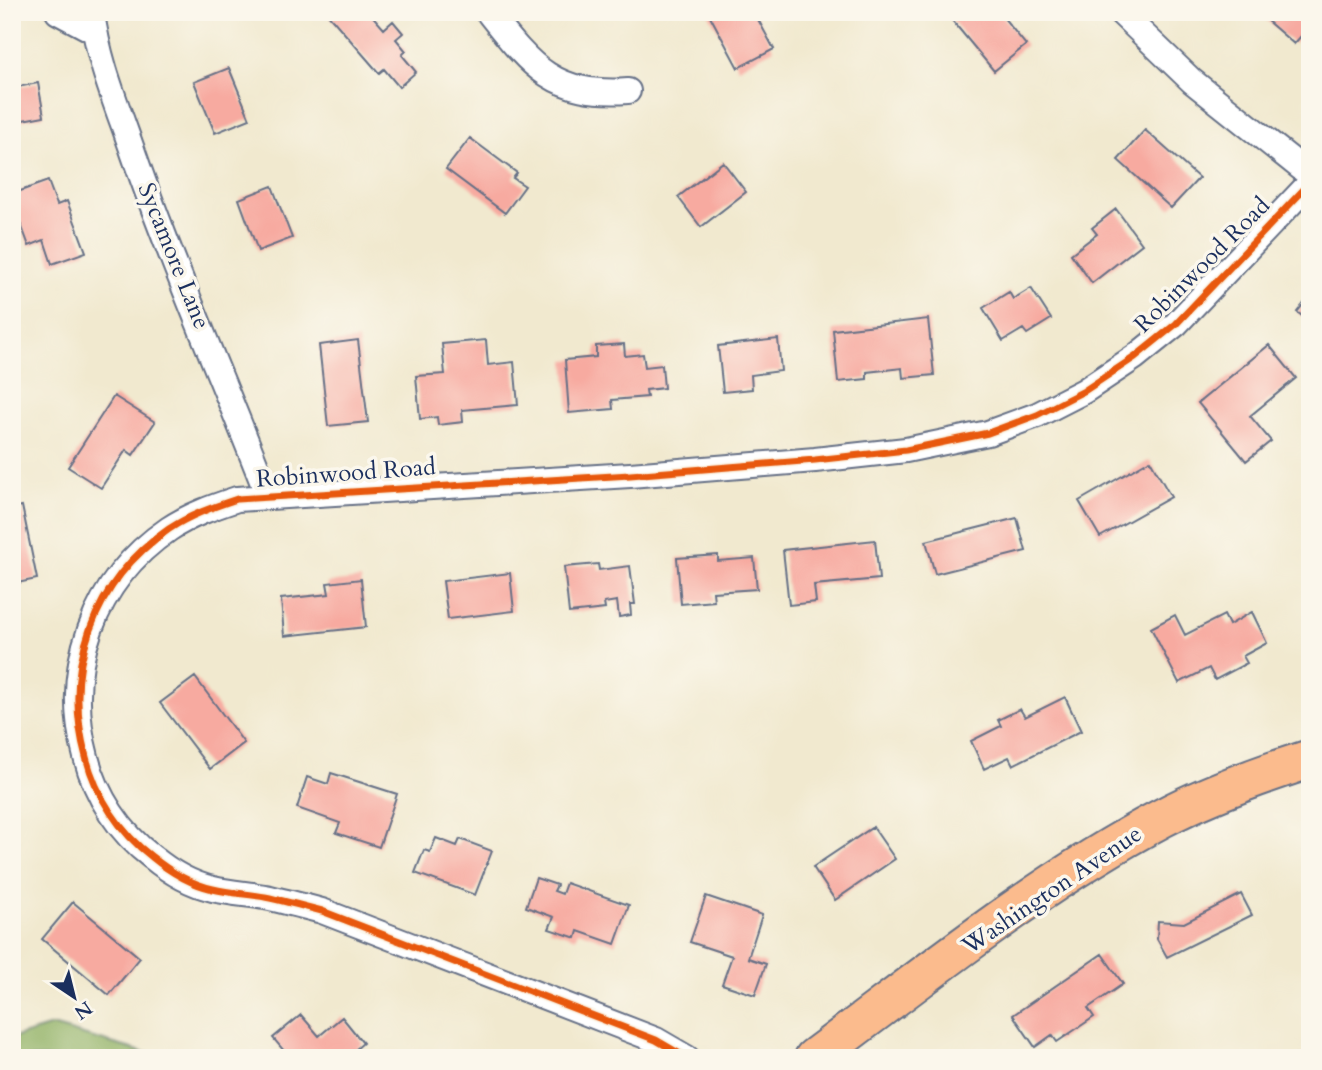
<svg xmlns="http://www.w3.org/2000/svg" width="1322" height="1070" font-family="Cardo,serif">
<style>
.forest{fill:#92b266;stroke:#567062;stroke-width:2}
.building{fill:#f7aaa0}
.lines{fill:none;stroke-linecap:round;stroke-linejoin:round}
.minor-casing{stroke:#667086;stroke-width:28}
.primary-casing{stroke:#667086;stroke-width:42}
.minor{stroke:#fff;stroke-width:24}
.primary{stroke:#fbbb8d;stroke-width:38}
.cycleway-casing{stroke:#fbf7ec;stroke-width:11}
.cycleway{stroke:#e8590c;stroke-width:7}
.labels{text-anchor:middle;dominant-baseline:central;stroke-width:7;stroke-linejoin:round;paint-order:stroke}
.street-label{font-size:24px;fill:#1b2f5e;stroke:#fbf7ec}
</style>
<rect width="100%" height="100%" fill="#fbf7ec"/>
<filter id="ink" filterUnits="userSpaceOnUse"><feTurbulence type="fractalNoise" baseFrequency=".0143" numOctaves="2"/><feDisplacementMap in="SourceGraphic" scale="14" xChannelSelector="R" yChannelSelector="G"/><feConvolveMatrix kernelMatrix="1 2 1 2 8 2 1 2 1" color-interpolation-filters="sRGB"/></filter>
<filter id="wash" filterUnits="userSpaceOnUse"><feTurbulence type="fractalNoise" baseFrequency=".00686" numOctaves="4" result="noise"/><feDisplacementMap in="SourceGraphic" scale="28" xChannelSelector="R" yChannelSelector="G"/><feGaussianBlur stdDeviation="1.57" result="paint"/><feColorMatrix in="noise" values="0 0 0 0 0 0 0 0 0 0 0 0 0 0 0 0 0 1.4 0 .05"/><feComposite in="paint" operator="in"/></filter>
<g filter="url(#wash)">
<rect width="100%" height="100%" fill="#f1e9cf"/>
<path class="forest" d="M52,1026l111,32h-151v-20z"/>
<g id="blocks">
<path class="building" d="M326,12h43l15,17 9,-8 10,12 -7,6 10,12 -4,4 14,17 -17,15 -15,-18 -5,4z
M708,12h46l20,37 -36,19z
M959,12h40l27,33 -32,26 -43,-52z
M1257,12h50l-1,2 4,3v9l-16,18z
M229,68l21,51 -35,14 -21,-51z
M38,83l6,33 -32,6v-34z
M1145,130l54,48 -28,30 -53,-48z
M470,138l47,35 -4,5 12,8 -20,27 -59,-44z
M723,162l23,30 -45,35 -23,-30z
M48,181l9,24 10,-4 19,51 -34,12 -8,-24 -15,6 -17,-46v-6z
M272,186l20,52 -34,13 -19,-52z
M1116,209l26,35 -50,39 -21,-29 26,-20 -5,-6z
M1031,288l20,31 -24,15 -4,-5 -20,12 -20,-33 26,-16 4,7z
M1310,296v26l-13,-10z
M928,319l6,56 -31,3 -1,-10 -35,4v7l-29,3 -5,-52z
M778,339l3,32 -30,4 1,14 -29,3 -5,-46z
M358,340l10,82 -40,4 -9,-81z
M486,340l2,25 26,-3 4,43 -56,5 1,12 -25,3 -1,-8 -17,2 -4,-43 29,-2 -3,-30z
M624,344l1,12 18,-2 2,13 17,-2 2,23 -18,2 1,7 -35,3 1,9 -44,4 -4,-53 31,-3v-11z
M1269,345l27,33 -46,38 21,25 -25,20 -48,-58z
M114,396l41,26 -22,33 -7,-5 -25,38 -33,-21z
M1150,460l21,37 -71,40 -21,-36z
M22,506l15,73 -25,5v-76z
M1017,518l9,33 -91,23 -9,-33z
M875,540l4,39 -65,6 2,17 -27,3 -6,-55z
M718,555v6l36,-3 3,31 -44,3 1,9 -33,3 -4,-46z
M598,564l1,6 31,-4 5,38h-5l1,11 -12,2 -2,-16 -13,2 1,6 -36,4 -5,-46z
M510,573l4,38 -66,8 -5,-38z
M361,579l5,48 -82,9 -3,-37 48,-5 -2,-11z
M1252,612l15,31 -24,13 4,7 -32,17 -6,-12 -30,15 -28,-55 24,-13 10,20 39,-20 5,10z
M195,677l49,66 -34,26 -50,-66z
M1065,697l16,34 -68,34 -4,-8 -25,12 -13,-28 30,-15 -3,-6 22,-11 5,8z
M331,773l66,21 -18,53 -43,-14 4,-10 -43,-15 10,-31 21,7z
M873,827l22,32 -60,41 -22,-33z
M436,838l21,8 3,-7 32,12 -17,44 -60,-22 9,-23 6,2z
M1310,850v20h-1l-5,-18z
M536,878l21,7 -3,6 8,3 4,-11 63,22 -14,39 -37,-13 -2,7 -27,-9 5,-12 -28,-10z
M1241,894l11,21 -85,42 -10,-18 1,-18 26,2z
M706,896l56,19 -14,43 18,6 -11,31 -33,-11 10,-28 -42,-14z
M73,902l67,56 -31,37 -67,-56z
M1102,954l21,30 -35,24 6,9 -37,25 -5,-7 -17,12 -22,-32z
M301,1015l18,21 23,-19 21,26 -17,15h-56l-17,-20z"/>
</g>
</g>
<g filter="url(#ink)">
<use href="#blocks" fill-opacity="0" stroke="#667086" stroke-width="2"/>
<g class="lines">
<g class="minor-casing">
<path id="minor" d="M58,12l36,19
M92,12c6,50 26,96 42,143 40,115 90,227 134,341
M488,12c43,54 65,84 140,79
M1120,12l72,69 118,94
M687,1058l-31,-18 -334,-129c-19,-5 -38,-10 -57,-14 -17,-3 -35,-4 -52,-8 -22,-5 -44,-18 -61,-32 -32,-24 -56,-61 -66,-100 -24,-88 7,-176 83,-228 21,-14 44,-22 68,-30l393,-24 185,-15 91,-10 82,-17 49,-18 47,-24 51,-34 41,-33 134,-141"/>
</g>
<g class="primary-casing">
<path id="primary" d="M814,1058c112,-83 225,-175 348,-240 47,-25 98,-43 148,-59"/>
</g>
<use href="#minor" class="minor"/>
<use href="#primary" class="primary"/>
<g class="cycleway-casing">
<path id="cycleway" d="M687,1058l-31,-18 -334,-129c-19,-5 -38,-10 -57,-14 -17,-3 -35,-4 -52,-8 -22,-5 -44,-18 -61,-32 -32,-24 -56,-61 -66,-100 -24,-88 7,-176 83,-228 21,-14 44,-22 68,-30l393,-24 185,-15 91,-10 82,-17 49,-18 47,-24 51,-34 41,-33 134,-141"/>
</g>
<use href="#cycleway" class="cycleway"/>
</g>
</g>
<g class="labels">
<g class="street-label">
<text transform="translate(174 256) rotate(68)">Sycamore Lane</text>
<text transform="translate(1202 265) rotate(-45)">Robinwood Road</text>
<text transform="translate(346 473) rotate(-4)">Robinwood Road</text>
<text transform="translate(1052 890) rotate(-34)">Washington Avenue</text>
</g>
</g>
<rect width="1322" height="1070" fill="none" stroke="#fbf7ec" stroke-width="42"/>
<g transform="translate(74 997) rotate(145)" stroke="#fbf7ec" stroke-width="5" paint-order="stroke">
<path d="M0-5L12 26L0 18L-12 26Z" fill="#1b2f5e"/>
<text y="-10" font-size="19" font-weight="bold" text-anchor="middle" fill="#1b2f5e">N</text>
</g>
</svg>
